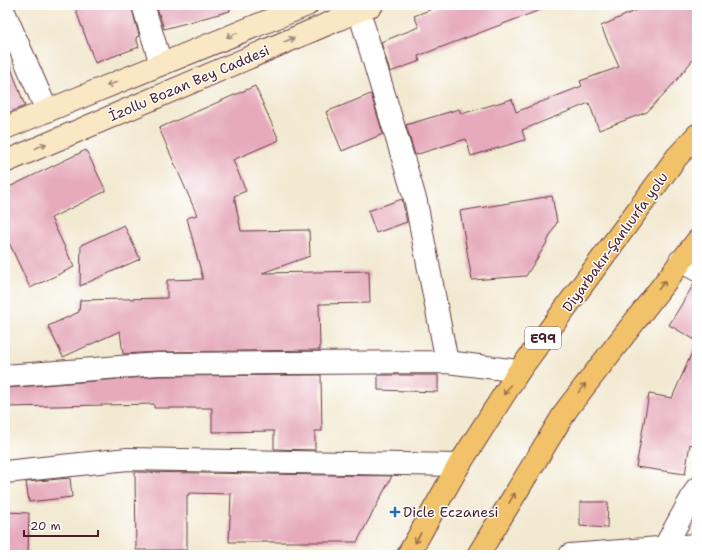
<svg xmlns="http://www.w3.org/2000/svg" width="702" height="560" font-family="'Shantell Sans',sans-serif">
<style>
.building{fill:#e6aabc}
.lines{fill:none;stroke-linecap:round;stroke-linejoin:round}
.minor-casing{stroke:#633d44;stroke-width:24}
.tertiary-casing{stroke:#633d44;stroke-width:24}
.secondary-casing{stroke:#633d44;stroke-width:24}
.trunk-casing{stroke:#633d44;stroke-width:24}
.minor{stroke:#fff;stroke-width:22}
.tertiary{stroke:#fff;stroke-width:22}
.secondary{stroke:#fae7c3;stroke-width:22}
.trunk{stroke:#f2c26a;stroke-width:22}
.oneway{stroke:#a28377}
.oneway2{stroke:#9e704a}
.poi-dot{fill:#1f6fb2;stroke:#fff;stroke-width:1.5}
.labels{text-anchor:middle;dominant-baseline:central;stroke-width:3;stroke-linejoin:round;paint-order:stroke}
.shield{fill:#fff;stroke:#80626b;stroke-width:1}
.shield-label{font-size:13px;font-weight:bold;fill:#4a1f2b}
.street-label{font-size:14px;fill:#4a1f2b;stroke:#fff}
.poi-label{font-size:14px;fill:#4a1f2b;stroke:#fff;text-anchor:start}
</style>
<rect width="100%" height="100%" fill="#fff"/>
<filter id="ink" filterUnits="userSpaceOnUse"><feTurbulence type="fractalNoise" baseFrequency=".025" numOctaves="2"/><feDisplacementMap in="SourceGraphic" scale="8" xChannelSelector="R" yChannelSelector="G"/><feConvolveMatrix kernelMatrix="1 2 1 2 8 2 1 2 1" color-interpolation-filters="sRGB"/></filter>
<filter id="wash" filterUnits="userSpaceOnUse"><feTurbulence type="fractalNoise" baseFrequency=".012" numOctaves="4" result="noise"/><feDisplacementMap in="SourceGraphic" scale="16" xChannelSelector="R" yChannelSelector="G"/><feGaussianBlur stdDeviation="0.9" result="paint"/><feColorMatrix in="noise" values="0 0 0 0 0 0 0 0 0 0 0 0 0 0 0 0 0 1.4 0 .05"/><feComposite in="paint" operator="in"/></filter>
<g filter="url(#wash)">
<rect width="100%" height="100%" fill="#f2e9d1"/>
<g id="blocks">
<path class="building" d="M74,5h57l8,31 -3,1 3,10 -44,16z
M156,5h73l1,6 -66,18z
M442,5h105l1,2 -130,49 2,5 -30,11 -9,-30 38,-15 -5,-11z
M648,5h49v34l-4,3 2,15 -19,24 -29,31 -48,18 -10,-27 -67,27 3,10 -54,16 -5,-17 -51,16 -9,-30 53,-16 2,5 51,-15 4,13 66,-26 -2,-5 39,-14 -18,-41z
M7,57l18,49 -20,8v-56z
M255,86l24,54 -46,20 13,31 -12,5 7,35 68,-1 1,26 -48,17 107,-2 1,32 -51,1 1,46 -162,2 -35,2 -3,-23 -57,26 -15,-31 31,-14 1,-12 87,-2v-18l36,-1 -16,-61 10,-3 -38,-87z
M371,94l12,40 -41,17 -16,-39z
M86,150l20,41 -55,27 23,49 -44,21 -25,-54v-45z
M552,196l5,26 -11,22 -20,32 -54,4 -12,-69z
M402,199l5,23 -31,11 -8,-22z
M124,225l16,34 -60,27 1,-41z
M695,282h2v59l-28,-16z
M697,341v105l-7,-2 -5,30 -49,-7 13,-73 23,4z
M321,375l1,56h-7v19l-41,-1v-18l-62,1v-24h-58v-4l-149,3v-19l154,-12z
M378,375h60v17l-60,-2z
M135,472l257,4 -35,66h-128l2,-48 -42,-1v2h-2v55h-51z
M70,478l2,19 -43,5 -3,-20z
M580,502h28l-1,26 -27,-2z
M5,512l24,1 -1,41 -23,-1z"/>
</g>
</g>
<g filter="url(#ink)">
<use href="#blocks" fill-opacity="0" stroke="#633d44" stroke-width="1"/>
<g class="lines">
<g class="minor-casing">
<path id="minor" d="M143,5l18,59
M360,5l-1,6 57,191 31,160
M5,14l42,97
M680,261l17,9
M5,376l153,-12 289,-2 72,9
M5,472l123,-13 331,6
M664,548l33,-60"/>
</g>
<g class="tertiary-casing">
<path id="tertiary" d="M570,555l127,-10"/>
</g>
<g class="secondary-casing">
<path id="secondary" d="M5,128l302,-123
M5,162l367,-157"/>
</g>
<g class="trunk-casing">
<path id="trunk" d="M408,555l51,-90 60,-94 157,-213 21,-23
M478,555l89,-146 130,-168"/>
</g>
<use href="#minor" class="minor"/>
<use href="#tertiary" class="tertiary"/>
<use href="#secondary" class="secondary"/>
<use href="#trunk" class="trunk"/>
</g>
<defs><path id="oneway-shaft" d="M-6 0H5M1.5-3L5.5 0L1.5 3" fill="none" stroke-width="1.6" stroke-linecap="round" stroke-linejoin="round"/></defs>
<g class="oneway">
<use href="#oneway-shaft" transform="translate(232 35) rotate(158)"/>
<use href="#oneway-shaft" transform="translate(289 40) rotate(-23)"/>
<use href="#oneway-shaft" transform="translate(112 84) rotate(158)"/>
<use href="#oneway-shaft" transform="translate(41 146) rotate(-23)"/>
</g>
<g class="oneway2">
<use href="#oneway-shaft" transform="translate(662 285) rotate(-52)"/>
<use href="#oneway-shaft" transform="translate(582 388) rotate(-52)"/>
<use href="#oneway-shaft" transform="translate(507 390) rotate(123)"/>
<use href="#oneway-shaft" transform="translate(512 498) rotate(-59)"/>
<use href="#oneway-shaft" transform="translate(418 538) rotate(119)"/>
</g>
</g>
<path class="poi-dot" d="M393 506h4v4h4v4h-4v4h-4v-4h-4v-4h4z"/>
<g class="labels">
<rect class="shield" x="525" y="327" width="36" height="22" rx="3"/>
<g class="shield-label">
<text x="543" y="338">E99</text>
</g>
<g class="street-label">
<text transform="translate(189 83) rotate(-23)">İzollu Bozan Bey Caddesi</text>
<text transform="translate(615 242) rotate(-54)">Diyarbakır-Şanlıurfa yolu</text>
</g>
<g class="poi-label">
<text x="403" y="512">Dicle Eczanesi</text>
</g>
</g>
<rect width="702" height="560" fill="none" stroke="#fff" stroke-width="20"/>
<path d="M24 530v6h74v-6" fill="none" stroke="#4a1f2b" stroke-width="2"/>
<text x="30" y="530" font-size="12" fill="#4a1f2b" stroke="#ffffff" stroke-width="3" paint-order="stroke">20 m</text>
</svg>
